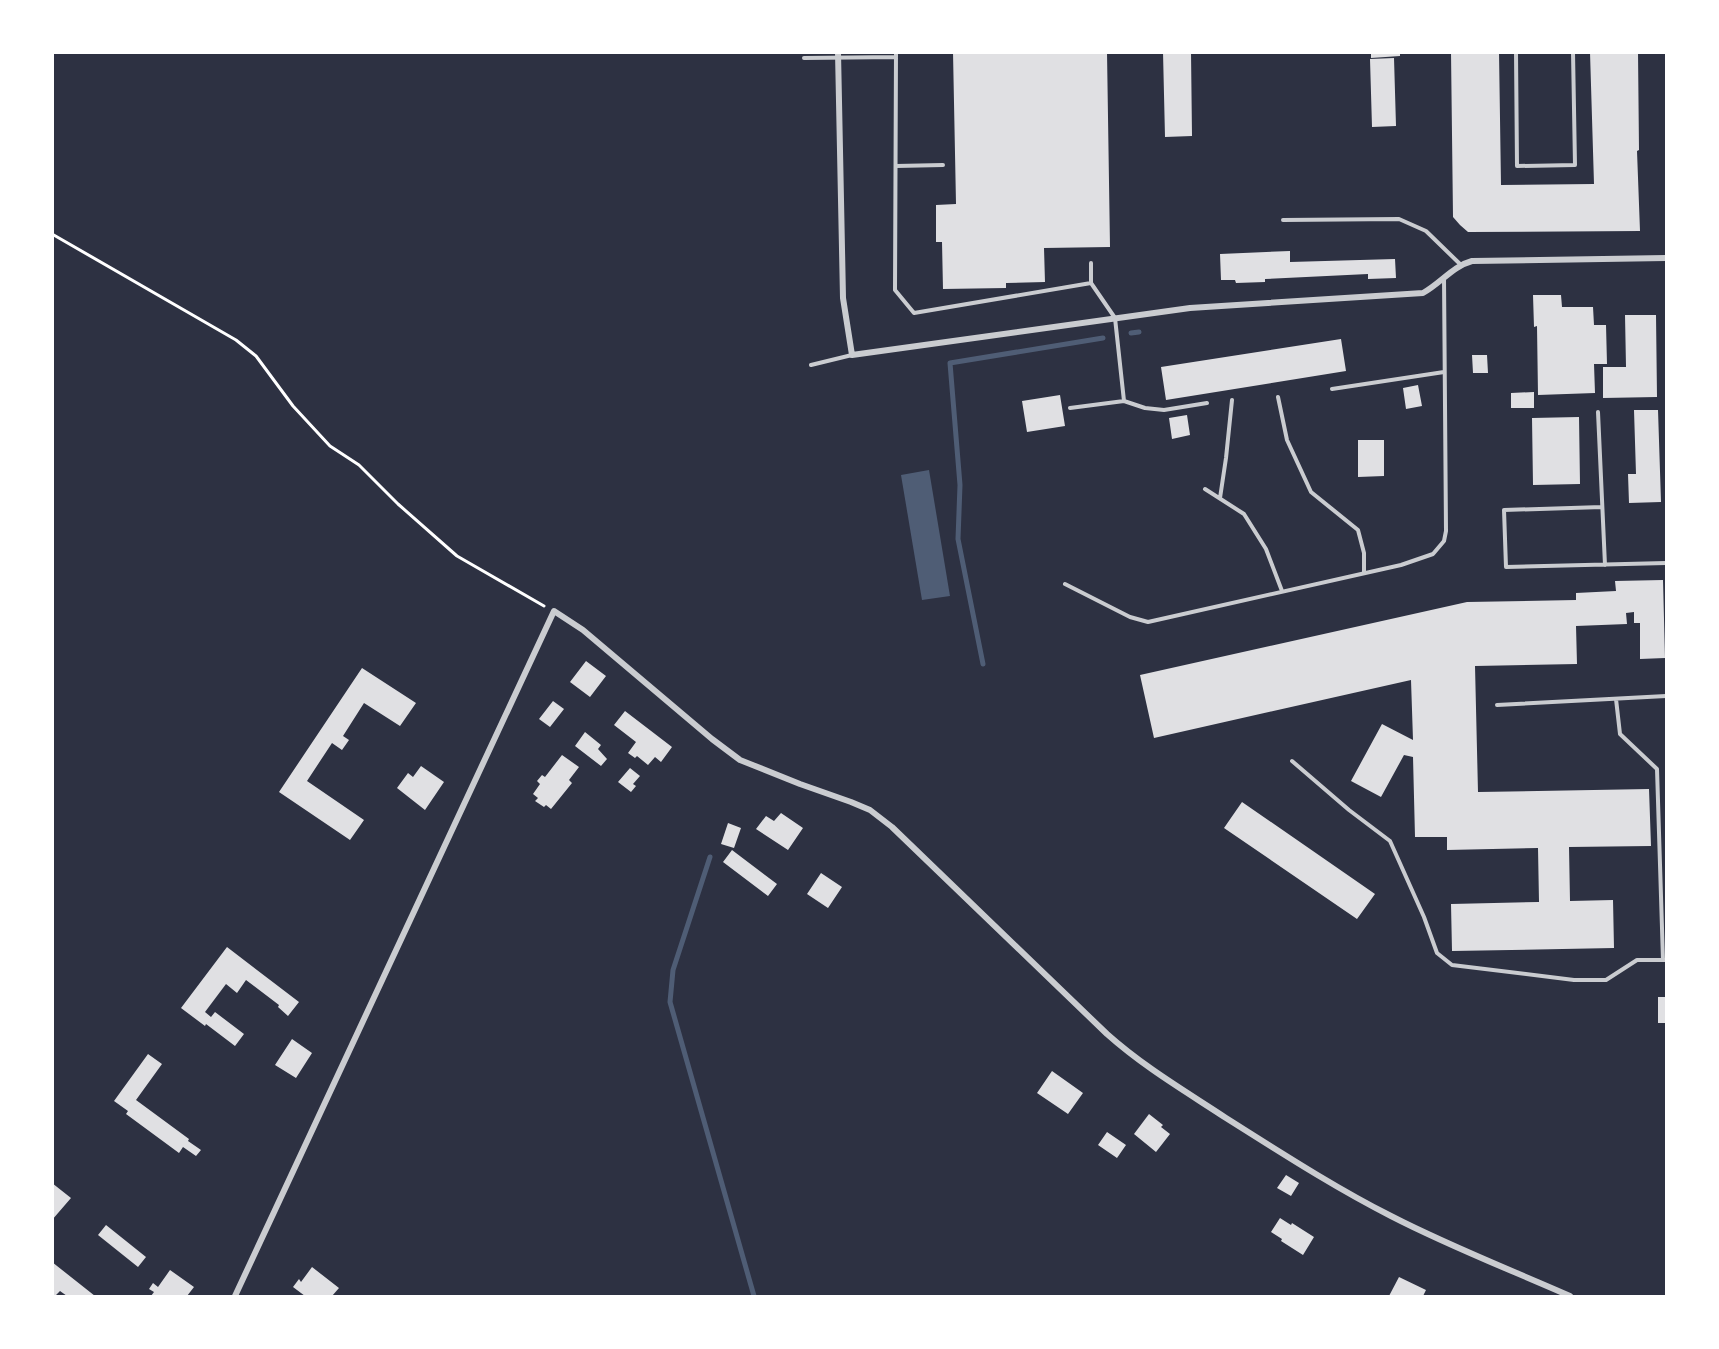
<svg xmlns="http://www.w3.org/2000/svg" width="1719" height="1349" font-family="'Golos Text',sans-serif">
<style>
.water{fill:#4f5d75}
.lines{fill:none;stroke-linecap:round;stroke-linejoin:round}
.stream{stroke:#4f5d75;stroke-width:5}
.building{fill:#e0e0e3}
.path{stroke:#fff;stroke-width:3}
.service{stroke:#caccd0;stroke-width:4}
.minor{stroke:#caccd0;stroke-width:6}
</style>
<rect width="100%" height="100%" fill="#2d3142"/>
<path class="water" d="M929,470l21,126 -28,4 -21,-125z"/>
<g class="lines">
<path class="stream" d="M1131,333l8,-1
M983,664l-25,-125 2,-54 -10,-122 153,-25
M710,857l-37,113 -3,32 84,294"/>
</g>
<path class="building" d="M953,52h154l3,195 -66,1 1,34 -39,1v5l-63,1 -1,-47h-6v-37l20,-1z
M1163,52h28l1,84 -27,1z
M1371,52h29v4l-29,2z
M1451,52h48l2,133 93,-1 -4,-132h48l1,98 -2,1 3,80 -172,1 -8,-7 -7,-8z
M1394,58l2,68 -24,1 -2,-68z
M1290,251v11l105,-3 1,19 -28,1v-5l-103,5v3l-29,1 -1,-3h-14l-1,-26z
M1533,295h28l1,12h31l1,18h12l1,39h-13l1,29 -57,2 -1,-69 -3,1z
M1625,315h31l1,82 -54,1v-31h23z
M1341,339l5,32 -180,29 -5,-33z
M1472,355h15l1,18h-15z
M1418,385l4,21 -16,3 -3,-21z
M1534,392v16h-23v-15z
M1060,395l5,31 -38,6 -5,-31z
M1634,410h24l3,92 -32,1 -1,-29h8z
M1187,415l3,20 -18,4 -3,-21z
M1579,417l1,67 -47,1 -1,-67z
M1358,440h26v36l-26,1z
M1663,580l2,78 -25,1v-36h-6v-11l-8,1 1,11 -51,2 1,38 -102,2 3,126 171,-3 2,57 -82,1 1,54 43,-1 1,48 -162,3 -1,-47 88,-2 -1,-54 -91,2v-13h-32l-2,-80 -9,-2 -23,42 -30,-16 31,-57 31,16 -2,-60 -257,58 -14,-63 327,-73 109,-2v-7l40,-2 -1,-10z
M586,661l20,15 -16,21 -20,-15z
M362,668l54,35 -16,23 -36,-23 -21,33 6,4 -7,10 -10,-7 -25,38 57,39 -14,20 -71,-48z
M553,701l11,8 -14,18 -11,-8z
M625,711l47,36 -11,15 -6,-5 -7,8 -11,-9 -2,2 -7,-5 8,-11 -22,-17z
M585,732l16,13 -3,4 9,10 -6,7 -26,-20z
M562,755l17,12 -10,13 3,3 -21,26 -5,-4 -2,2 -9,-6 3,-3 -5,-4 7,-10 -3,-3 5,-6 3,2z
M421,766l23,16 -19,28 -28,-22 11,-15 5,4z
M630,768l10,8 -7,8 3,2 -5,6 -13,-10z
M1242,802l133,92 -18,25 -133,-91z
M781,813l22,15 -15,22 -32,-21 10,-13 8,5z
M728,823l13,5 -7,20 -13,-4z
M732,850l45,34 -9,12 -45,-34z
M821,873l21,14 -14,21 -21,-14z
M227,947l72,55 -11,14 -10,-9 1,-2 -33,-25 -9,13 -11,-9 -21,28 6,5 4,-5 29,22 -9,12 -29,-22 -1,2 -24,-18z
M1658,997h8v26h-8z
M292,1039l20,14 -16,25 -21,-13z
M148,1054l14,10 -26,36 53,39 -1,2 13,9 -5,6 -13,-9 -4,6 -53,-39 2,-3 -14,-10z
M1052,1071l31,22 -15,21 -31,-21z
M1149,1114l14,11 -2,2 9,7 -14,18 -22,-18z
M1107,1132l19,13 -9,13 -19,-13z
M1286,1175l13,8 -8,13 -14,-8z
M52,1183l19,15 -19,22z
M1280,1218l11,7 1,-2 22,14 -11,18 -22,-14 1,-2 -11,-7z
M106,1225l40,32 -8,10 -40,-32z
M52,1262l43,34h-28l-7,-5 -5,5 -3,-1z
M312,1267l27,21 -7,8h-27l-12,-9 6,-8 2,3z
M170,1270l24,17 -7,9h-36l3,-4 -5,-3 4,-6 5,4z
M1399,1277l27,13 -3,6h-34z"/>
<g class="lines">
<path class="path" d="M52,234l184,106 20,16 37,50 37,40 29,19 39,39 59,52 87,50"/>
<path class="service" d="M896,52l-1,238 19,23 177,-30
M1516,52l1,114 58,-1 -2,-113
M804,58l92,-1
M896,166l47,-1
M1283,220l116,-1 27,12 34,33
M1091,263v20l24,35 9,83
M811,365l41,-10
M1332,389l112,-17
M1278,397l9,43 24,52 47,38 6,23v20
M1070,408l54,-7 21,7 19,2 43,-7
M1598,412l7,153
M1205,489l39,25 22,35 16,42
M1220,498l6,-40 6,-58
M1602,507l-98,3 2,57 160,-4
M1065,584l65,33 18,5 253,-57 32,-11 11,-13 2,-10 -2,-253
M1616,699l4,35 37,35 6,191
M1497,705l169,-9
M1292,761l57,49 41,31 34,76 13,36 15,12 122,15h32l31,-20h29"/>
<path class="minor" d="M838,52l5,246 9,57 338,-47 233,-15c18,-10 30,-27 49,-32l194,-3
M235,1296l319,-685 29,19 129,109 28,21 60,24 51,18 19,8 22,17 215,207c37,33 78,57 119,84 54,34 108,69 165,98 58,30 120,54 179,80"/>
</g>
<rect width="1719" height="1349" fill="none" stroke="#ffffff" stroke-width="108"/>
</svg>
